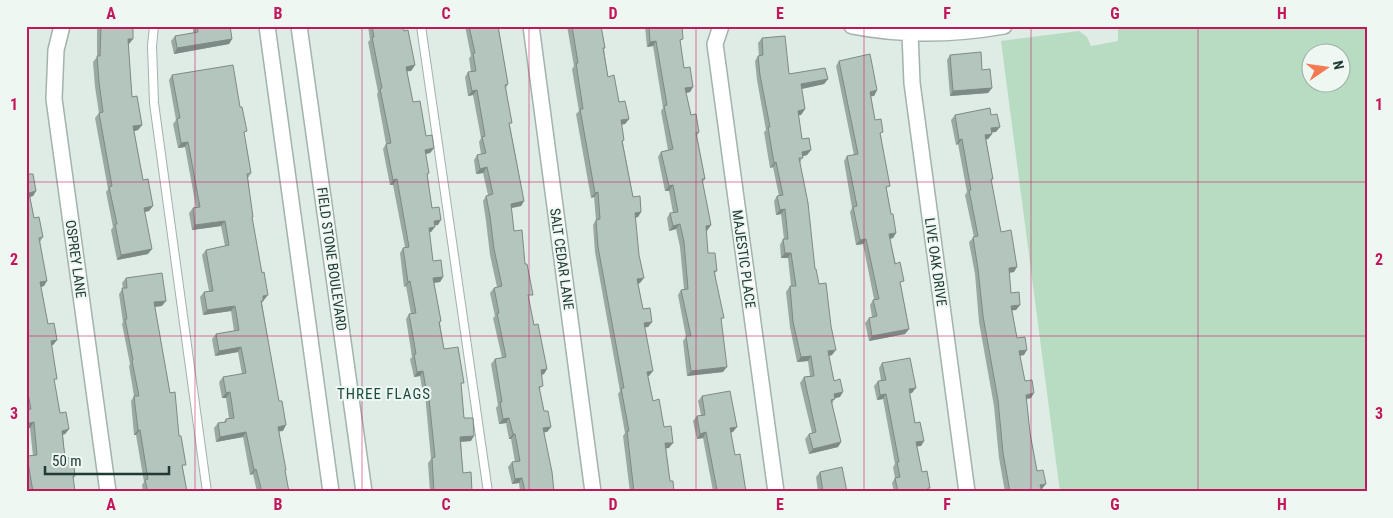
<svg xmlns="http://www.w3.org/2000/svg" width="1393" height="518" font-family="'Roboto Condensed',sans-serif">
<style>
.green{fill:#b7dcc1;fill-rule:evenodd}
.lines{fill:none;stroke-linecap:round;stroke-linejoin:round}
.lane-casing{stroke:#a2b3ac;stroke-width:10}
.street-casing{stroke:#a2b3ac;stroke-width:18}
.lane{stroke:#fff;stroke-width:8}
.street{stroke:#fff;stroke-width:15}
.wall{fill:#9ba9a3}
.shaded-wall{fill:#7e8a85}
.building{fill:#b4c5be;stroke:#7e8a85}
.grid{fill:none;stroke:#c2185b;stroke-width:1;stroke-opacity:0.55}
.labels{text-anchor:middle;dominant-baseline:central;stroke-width:4;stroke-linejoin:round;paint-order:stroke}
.street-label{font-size:14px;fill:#203b33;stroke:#eff7f3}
.neighbourhood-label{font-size:15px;letter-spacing:1px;fill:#1c4d41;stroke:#eff7f3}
.neatline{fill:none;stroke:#c2185b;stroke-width:2}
.grid-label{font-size:16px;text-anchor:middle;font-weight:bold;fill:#c2185b}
</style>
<rect width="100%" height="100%" fill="#dfebe5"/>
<path class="green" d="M1118,26h249v466h-307l-59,-451 78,-10 8,6 4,9 27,-5zM1310,52h30v30h-30z"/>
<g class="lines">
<g class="lane-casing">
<path id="lane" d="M154,26l-2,20 2,57 53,389
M421,26l67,466"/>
</g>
<g class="street-casing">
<path id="street" d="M62,26l-6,24 -2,49 54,393
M267,26l64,466
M299,26l65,466
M531,26l62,466
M721,26l-6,18 61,448
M852,26c51,10 101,9 152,0
M910,33l2,50 55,409"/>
</g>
<use href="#lane" class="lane"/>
<use href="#street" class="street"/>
</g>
<path class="wall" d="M97,26h36l-4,18h-1l4,53 10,28 -4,5 -4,1 15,80 -5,1 4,42 -31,6 -6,-30 2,-3 -7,-35 2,-3 -13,-71 4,-5 -4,-26 -2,-25 4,-5z
M193,26h37l2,13 -3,5 -55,10 -3,-13 4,-5 18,-3z
M368,26h35l1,5 11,34 -4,6h-4l6,31 13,34 8,12 -4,5 -5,1 4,19 -2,3 5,32 6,17h-4l-3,7h-2l4,29 10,16 -3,5 -6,1 7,38 -1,2 4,26 17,37 3,32 7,23 -10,1 2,31 9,19h-42l-2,-29 3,-4 -6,-65h-2l-3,-18 -6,1 -4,-18 2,-2 -6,-38 3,-5h2l-5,-28 -2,1 -4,-34 3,-5 2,-1 -12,-62h-3l-7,-36 3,-5 -9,-50 1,-2 -10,-50 2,-2z
M465,26h33l10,58 -2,4 4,38 14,75 -3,5 -10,2 3,23 20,94 13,44 -3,5 -2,1 -2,16 4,20 7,16 -4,5h-3l10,60h-34l-1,-9 -7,1 -4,-17 4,-5h3l-4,-23h-2l-3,-16 -7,1 -3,-16 2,-3 -7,-41 4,-5 7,-1 -9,-40 2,-2 -5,-23 4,-5 3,-1 -7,-32 -4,-34 -3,-20 3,-5 2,-1 -5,-22 -7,1 -2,-14 3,-5 4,-1 -2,-12 2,-4 -8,-43 -5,1 -3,-19 3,-5h3l-2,-14 2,-2z
M567,26h34l4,22 -1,1 4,28 11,25 10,17 -4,5 -4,1 2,18 10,54 8,15 -3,5 -3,1 5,65 -2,1 5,25 9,13 -4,5h-3l4,49h-1l5,25 11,26 5,21h-3l4,33 4,11h-44l-7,-56 2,-3 -7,-39 2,-3 -25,-139 -2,-27 3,-5 -2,-23 -3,1 -15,-84 3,-3 -7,-42 2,-3z
M645,26h37l-2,17 4,25 9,19 -3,5 -4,1 5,22 8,17 -2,4 8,43 -3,4 9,42 -5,6 2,22 9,18 -2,2 6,49 2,50 -36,4 -4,-35 3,-4 -8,-42 3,-5 3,-1 -4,-42 -4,-18 -7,2 -2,-13 3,-5h3l-4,-22h-4l-7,-34 3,-5 7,-2 -7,-39 2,-3 -10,-62 -6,1z
M762,38l27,36 39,5 -4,5 -23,5 4,20 -4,6h-3l4,24 9,11 -4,5 -4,1 -3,7 15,106 17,86 -3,1 5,25 6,16 -5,1 -3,6 9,38 -3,5 -29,7 -4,-15 4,-5 3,-1 -12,-50 4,-6 6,-1 -2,-15 -11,1 -7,-35 -4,-35 4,-6h1l-3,-28h-7l-1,-13 3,-6h1l-3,-25 -5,1 -2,-14 3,-5h2l-6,-29 -3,1 -6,-36 2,-2 -9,-50 -2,-19 3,-5h1l-1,-13z
M950,55l32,15 10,18 -4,5 -38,3 -3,-36z
M839,61l38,29 -3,6h-3l4,24 6,16 6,55 4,23 5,19 -3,5 -3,1 11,47 8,43 -4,5 -36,7 -4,-18 4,-5 3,-1 -2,-12 3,-5 1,-1 -11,-55 -7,1 -6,-33 2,-4 -8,-47 3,-5 7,-1 -18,-89z
M172,75l72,59 7,39 -3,5 4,41 12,81 -2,3 21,128h-4l6,40 4,21h-32l-4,-18 -3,1 -7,-38 -27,5 -2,-14 4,-5 6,-1 2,-3 3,-1 -3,-20h-4l-3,-16 4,-5 19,-3 -4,-22 -23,4 -3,-17 4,-5 18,-3 -3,-20 -28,4 -3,-18 4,-5 5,-1 -7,-36 4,-5 19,-4 -4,-20 -29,4 -3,-17 4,-5 3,-1 -11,-60 -7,1 -5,-24 3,-4 -7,-40z
M955,115h36l5,17h-4v2l-4,5h-2l7,40 -2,2 10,51 13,40 -5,1 2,20 9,12 -4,5h-4l5,28 7,17 -4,1 5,25 6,17 -5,1 4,34 7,38 5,18h-1l1,3h-37l-6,-34 -5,-52 -15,-84 -4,-48 -6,-32 5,-5 -9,-42 2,-3 -9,-48 -2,1 -5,-25z
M26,164l2,10 8,17 -3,5 -3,1 4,21 9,19 -3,5 4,44 -3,1 7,37 9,16 -4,5h-2l3,37 6,31 9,16 -4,5 -2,1 2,23 10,18 -2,3 2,13h-47l-2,-13v-21l1,-2h6l-3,-28h-4z
M126,278l36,28 -7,1 28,162 4,23h-44l-1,-7 2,-3 -8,-47h-2l-3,-34 3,-5 -5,-30 1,-2 -8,-40 1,-2 -4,-28 4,-6 -1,-5z
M882,363l30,30h-3l6,30 9,18 -3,5h-4l5,26 6,20h-34l-2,-9 3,-5 -2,-11 2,-3 -12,-65 -6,1 -3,-14 4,-5h3l-2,-13z
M702,396l31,36 -3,1 5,22 11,37 -33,-1 -10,-53 -6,1 -4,-18 4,-5 4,-1 -3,-14z
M820,472l27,20h-29l-2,-15z"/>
<path class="shaded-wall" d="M128,39h5l-4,5h-5z
M232,39l-3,5 -55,10 3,-6z
M656,41l-3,5 -6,1 3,-5z
M415,65l-4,6 -9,1 4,-5z
M828,79l-4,5 -27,6 4,-6z
M693,87l-3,5 -8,2 3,-6z
M992,88l-4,5 -38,3 3,-5z
M477,90l-4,5 -5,1 4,-5z
M877,90l-3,6 -8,1 4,-5z
M805,109l-4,6 -7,1 4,-5z
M629,119l-4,5 -8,1 4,-5z
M142,125l-4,5 -8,2 3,-6z
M1000,127l-4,5 -9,1 4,-5z
M992,134l-4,5 -6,1 3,-5z
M962,139l-4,5 -2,1 3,-5z
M188,142l-3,5 -7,1 3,-5z
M434,148l-4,5 -9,2 4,-5z
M811,150l-4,5 -8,2 3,-5z
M776,162l-3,5 -3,1 4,-5z
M487,167l-4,6 -7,1 4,-5z
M397,179l-4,6h-3l3,-5z
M673,185l-4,6h-4l4,-5z
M36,191l-3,5 -7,2 3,-5z
M598,192l-4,5 -3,1 4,-5z
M524,201l-3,5 -14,3 4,-5z
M153,206l-4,5 -9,2 4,-5z
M785,209l-4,5 -5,1 4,-5z
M641,212l-3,5 -7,1 4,-5z
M441,220l-3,5 -8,1 4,-5z
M225,221l-4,5 -29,4 3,-5z
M680,224l-4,5 -7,2 4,-5z
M711,225l-4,6h-5l4,-5z
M435,227l-4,5 -6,1 4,-5z
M896,233l-3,5 -8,2 4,-6z
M866,239l-3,5 -7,1 4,-5z
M152,249l-4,5 -31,6 4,-5z
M785,253h6l-3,5h-7z
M1017,267l-3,5 -9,1 4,-5z
M443,277l-3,5 -10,1 3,-5z
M644,278l-4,5 -6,1 3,-5z
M47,281l-3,5 -7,2 3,-6z
M410,281l-4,5 -2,1 4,-5z
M268,295l-4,5 -5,1 4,-5z
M166,301l-4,5 -11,1 3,-5z
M1020,305l-4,5 -8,1 3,-5z
M235,306l-4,5 -28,4 4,-5z
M652,322l-4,5 -8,1 4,-5z
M909,329l-4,5 -36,7 3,-5z
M57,340l-4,5 -6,1 4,-5z
M241,347l-3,5 -23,4 4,-5z
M836,350l-4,5 -8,2 4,-6z
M1027,350l-3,5 -8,1 3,-5z
M811,356l-3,5 -11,1 4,-5z
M727,367l-4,5 -36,4 4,-5z
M547,369l-3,5 -7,2 4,-6z
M423,371l-3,5 -6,1 3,-5z
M653,371l-4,5 -5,1 3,-5z
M916,388l-4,5 -7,1 4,-5z
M426,389h2l-3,5h-2z
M230,392l-4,6h-4l4,-5z
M843,392l-3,5 -9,2 3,-5z
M1034,393l-3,5 -9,2 4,-5z
M886,394l-3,5 -6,1 3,-5z
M509,418l-3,5 -7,1 4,-5z
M34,422l-4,6h-4v-4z
M286,425l-3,6 -9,1 4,-5z
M551,427l-4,5 -7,1 3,-5z
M737,427l-4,5 -7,1 4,-5z
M69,429l-4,5 -7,2 4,-5z
M138,430h2l-4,5h-2z
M246,432l-3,5 -27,5 4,-5z
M706,432l-3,6 -6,1 3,-5z
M513,434h2l-4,5h-2z
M474,436l-3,5 -14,1 3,-5z
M924,441l-3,5 -8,1 3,-5z
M841,442l-3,5 -29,7 4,-5z
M665,443h8l-4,5 -7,1z
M256,469l-3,5 -3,1 4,-5z
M522,478l-3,5 -7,1 3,-5z
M1046,484l-4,5 -5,1 3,-5z"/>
<path class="building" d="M101,26h32v13h-5l4,58 5,-1 5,29 -9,1 10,54 5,-1 5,27 -9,2 8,41 -31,6 -6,-31h2l-8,-37 3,-1 -13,-73 4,-1 -4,-30 -2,-26h3z
M197,26h33l2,13 -55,9 -2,-12 23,-4z
M372,26h31l1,5 4,-1 7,35 -9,2 7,35 7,-1 6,35 6,-1 2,13 -9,2 4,23 -2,1 5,34 7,-1 2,13 -7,1 1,6 -6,1 4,33 8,-1 2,17 -10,1 8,43 -2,1 5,27 14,-2 6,36h-3l3,35h9l1,18 -14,1 3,36 8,-1 1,20h-38l-2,-34 3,-1 -7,-68h-2l-3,-18 -6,1 -3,-18h2l-7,-40 7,-1 -6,-32 -2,1 -5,-34 6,-1 -12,-68 -4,1 -7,-36 5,-1 -11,-54 2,-1 -10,-51h2z
M469,26h29l10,58 -3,1 7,38h-3l15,78 -13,3 3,27 8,-1 3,34h2l6,31h-5l6,30 4,-1 9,45 -6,1 2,16 -4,1 5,24h4l3,16 -8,1 9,44 2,20h-29l-3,-14 -7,1 -3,-17 8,-1 -5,-27h-2l-4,-16 -6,1 -3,-17h2l-7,-43 11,-2 -9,-44h2l-5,-25 8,-2 -8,-37 -4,-33 -4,-20 7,-2 -6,-27 -7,2 -3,-14 9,-2 -4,-16 3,-1 -8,-46 -5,1 -4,-19 8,-1 -3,-18h2z
M572,26h29l4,22h-2l5,29 6,-2 5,27 6,-1 4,18 -8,1 3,20 -2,1 11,56 7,-1 1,16 -6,1 4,42 5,23 -7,1 6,30 7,-1 2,14 -8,1 9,48 -6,1 6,29 6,-2 5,28 7,-1 2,17h-8l5,38h3l1,11h-40l-7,-61h2l-8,-43h3l-26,-141 -2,-27 4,-1 -2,-27 -3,1 -15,-84h3l-7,-46h2z
M649,26h33l1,13 -3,1 4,28 6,-1 3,20 -8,1 6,27 5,-1 3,18 -3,1 9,46h-3l9,46 -5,1 2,27h7l2,18h-3l10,47h-3l6,49 -36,4 -5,-35h5l-10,-46 7,-1 -4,-47 -4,-18 -7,2 -3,-13 8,-1 -5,-27 -4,1 -8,-34 12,-3 -9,-43 3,-1 -11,-64 -6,1z
M785,36l4,38 36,-6 3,11 -27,5 4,25 -7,2 4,28 7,-1 2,12 -9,2 1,6h-4l9,45 7,66h1l3,15 7,-1 5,43 5,24 -8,1 6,30 6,-2 3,13 -9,2 1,5 -4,1 10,42 -28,7 -4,-15 7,-2 -12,-55 10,-1 -3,-20 -10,1 -8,-35 -3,-36h6l-5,-33h-6l-2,-14h5l-3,-30 -5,1 -3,-14 6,-1 -7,-33 -2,1 -6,-36h2l-10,-52 -2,-19 5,-1 -1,-17z
M981,52l1,18 8,-1 2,19 -39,3 -3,-36z
M870,54l7,36 -7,2 5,28 6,-1 2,13 -3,1 10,53 -4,1 5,27h2l3,19 -7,1 6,30 5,-2 4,19 -4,1 9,47 -37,7 -3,-18 8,-2 -4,-16 6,-1 -13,-60 -6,1 -7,-33 4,-1 -10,-50 11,-2 -19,-93z
M233,65l7,42h2l5,24 -3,1 7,41 -4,1 6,43h-1l10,56 2,-1 4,23 -5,1v5h-2l18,100h3l4,24 -8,2 8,43h-1l4,22h-27l-6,-23 -2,1 -8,-38 -26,5 -2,-14 8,-1v-3l8,-1 -4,-26 -4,1 -3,-16 23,-4 -5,-26 -22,4 -3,-17 23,-4 -4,-24 -28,4 -3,-18 9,-1 -7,-41 23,-5 -4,-24 -30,4 -2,-17 7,-1 -12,-65 -7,1 -4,-24 3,-1 -8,-43z
M990,108l1,7 6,-1 3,13 -9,1 1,6 -7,1 8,44h-2l10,53 10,-2 6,37 -8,1 2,25 8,-1 1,13 -9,1 6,32 8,-1 2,13 -8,1 6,30 7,-1 2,13 -8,2 4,38 7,38 6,-1 3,14 -6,1 2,7h-32l-7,-39 -5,-53 -15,-84 -5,-47 -5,-32 5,-1 -9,-46h2l-9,-51 -3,1 -4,-25z
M26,164l2,10h5l3,17 -7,2 5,25 5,-1 4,20 -4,1 8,43 -7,1 8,42 6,-1 3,17 -6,1 6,38h-3l6,34 6,-1 3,17 -7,2 3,27h8l2,18h-2l2,16h-42l-6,-36 10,-1 -3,-33 -8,2v-14l5,-1 -5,-25z
M162,273l4,28 -12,1 16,91 5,-1 4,44h2l5,29h-4l5,27h-39l-3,-12 3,-1 -8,-49h-2l-4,-34h5l-7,-35 1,-1 -8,-41h2l-5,-31h5l-1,-10z
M910,358l6,30 -7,1 6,34 5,-1 4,19 -8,1 6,30 5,-1 3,17h-2v4h-30l-3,-14 5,-1 -3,-15h2l-13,-68 -6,1 -2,-14 8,-1 -4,-17z
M730,391l7,36 -7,1 5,27 5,-1 6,38h-36l7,-2 -11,-58 -6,2 -3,-18 8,-1 -3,-19z
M842,467l5,25h-24l-3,-20z"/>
<path class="grid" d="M195,26v466M362,26v466M529,26v466M696,26v466M864,26v466M1031,26v466M1198,26v466M26,182h1341M26,336h1341"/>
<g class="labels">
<g class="street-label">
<text transform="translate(76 259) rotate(82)">OSPREY LANE</text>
<text transform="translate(332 259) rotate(82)">FIELD STONE BOULEVARD</text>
<text transform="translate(562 259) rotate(82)">SALT CEDAR LANE</text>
<text transform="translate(744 259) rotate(82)">MAJESTIC PLACE</text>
<text transform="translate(936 262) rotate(82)">LIVE OAK DRIVE</text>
</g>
<g class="neighbourhood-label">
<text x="384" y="394">THREE FLAGS</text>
</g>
</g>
<rect width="1393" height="518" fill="none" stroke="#eff7f3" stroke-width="55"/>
<g transform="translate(1326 68) rotate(77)"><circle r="24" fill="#eff7f3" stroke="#9caca6"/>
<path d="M0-4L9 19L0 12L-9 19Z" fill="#f47a54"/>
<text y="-8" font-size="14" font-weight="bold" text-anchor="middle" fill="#203b33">N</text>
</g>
<path d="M45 466v8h124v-8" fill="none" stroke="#203b33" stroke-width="2.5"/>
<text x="52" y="466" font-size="15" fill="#203b33" stroke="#eff7f3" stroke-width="4" paint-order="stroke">50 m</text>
<rect x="28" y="28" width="1338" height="462" class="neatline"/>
<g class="grid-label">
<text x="111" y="19">A</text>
<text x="278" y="19">B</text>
<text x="446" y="19">C</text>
<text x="613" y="19">D</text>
<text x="780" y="19">E</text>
<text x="947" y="19">F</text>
<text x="1115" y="19">G</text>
<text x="1282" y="19">H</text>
<text x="14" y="110">1</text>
<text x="1379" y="110">1</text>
<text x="14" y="265">2</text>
<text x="1379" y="265">2</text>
<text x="14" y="419">3</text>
<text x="1379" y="419">3</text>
<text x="111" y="510">A</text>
<text x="278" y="510">B</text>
<text x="446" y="510">C</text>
<text x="613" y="510">D</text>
<text x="780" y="510">E</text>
<text x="947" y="510">F</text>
<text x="1115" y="510">G</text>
<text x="1282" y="510">H</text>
</g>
</svg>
